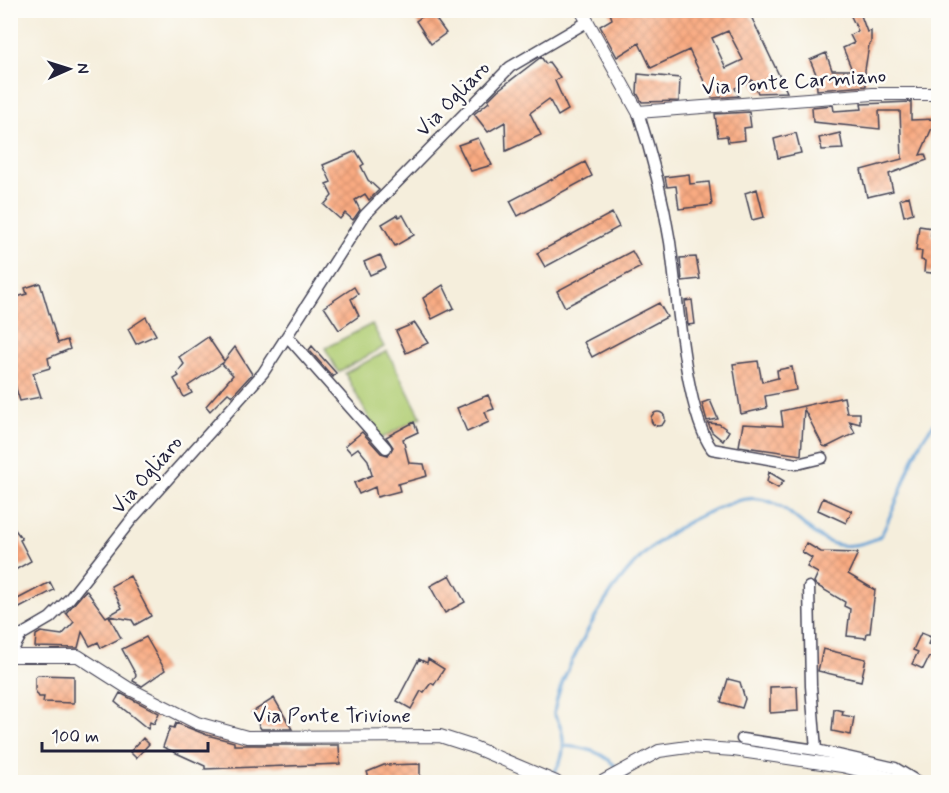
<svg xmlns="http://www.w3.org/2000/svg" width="949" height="793" font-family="Mynerve,sans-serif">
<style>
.park{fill:#b1cd74;stroke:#6a7858;stroke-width:1.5}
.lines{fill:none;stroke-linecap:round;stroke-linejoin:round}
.stream{stroke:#62a0d4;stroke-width:3}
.building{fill:url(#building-cross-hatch);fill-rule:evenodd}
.minor-casing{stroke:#424153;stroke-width:13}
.tertiary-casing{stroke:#424153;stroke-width:14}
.minor{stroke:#fff;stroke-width:10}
.tertiary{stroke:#fff;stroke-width:12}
.labels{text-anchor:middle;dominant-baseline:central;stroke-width:5;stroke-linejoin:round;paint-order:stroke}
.street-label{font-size:21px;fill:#22223b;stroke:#fdfcf7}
</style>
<defs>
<pattern id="building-cross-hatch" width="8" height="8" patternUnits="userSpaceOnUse" patternTransform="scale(1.5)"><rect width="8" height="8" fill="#f9aa81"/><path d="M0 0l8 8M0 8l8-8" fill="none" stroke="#d59270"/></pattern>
</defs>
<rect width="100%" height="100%" fill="#fdfcf7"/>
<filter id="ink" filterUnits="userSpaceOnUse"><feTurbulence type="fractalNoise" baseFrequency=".0167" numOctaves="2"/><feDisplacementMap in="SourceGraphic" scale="12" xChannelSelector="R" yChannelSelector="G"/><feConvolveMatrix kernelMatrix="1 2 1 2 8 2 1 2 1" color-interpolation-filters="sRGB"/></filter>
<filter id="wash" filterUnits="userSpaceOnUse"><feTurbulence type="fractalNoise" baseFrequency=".008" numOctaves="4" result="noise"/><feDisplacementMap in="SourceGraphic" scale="24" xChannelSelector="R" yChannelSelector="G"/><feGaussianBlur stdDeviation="1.35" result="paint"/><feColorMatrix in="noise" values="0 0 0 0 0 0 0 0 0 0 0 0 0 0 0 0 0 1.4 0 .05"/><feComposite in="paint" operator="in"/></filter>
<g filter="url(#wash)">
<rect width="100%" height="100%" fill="#f5eedc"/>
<path class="park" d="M372,324l12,23 -46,25 -13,-24z
M387,351l34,66 -41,22 -35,-66z"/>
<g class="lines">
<path class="stream" d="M563,746c23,1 41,6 56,24
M624,775l6,7
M551,777c16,-19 16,-43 3,-63 3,-24 14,-45 25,-67 32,-64 69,-111 137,-138 15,-6 27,-12 43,-10 44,6 54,61 108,43 3,-1 10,-3 13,-6 4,-4 7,-14 10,-20 16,-32 21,-70 48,-96"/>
</g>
<g id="blocks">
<path class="building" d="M609,10h139l39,82 -29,1 -6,-13 -17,8 4,8 -27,2 -23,-48 -38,18 -12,-25 -22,14 -17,-31 12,-7zM728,31l15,29 -17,8 -14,-30z
M848,10h11l8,22 4,-1v12l-2,2 -4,25 1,16 -49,4 -1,-16 -6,-14 16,-7 6,17h20l-9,-22 11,-5 -4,-8 8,-4z
M430,11l16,22 -15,11 -15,-23z
M541,57l5,7 3,-2 11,15 -5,4 13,29 -10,6 -9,-17 -19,14 11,22 -35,16 -1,-29 -17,10 -14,-18 15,-12 -1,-2 10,-10z
M638,74l42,4 -1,23 -37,1 -5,-9z
M911,102v18l25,-1 -16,36 5,-1 2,6 -38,14 4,17 -26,6 -6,-27 41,-11 -2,-48h-21l1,18 -67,-7 -1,-15 21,-2 1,6 28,-2 -1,-5z
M749,112l2,15 -7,1 1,12 -17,2 -1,-6 -9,1 -3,-23z
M796,133l5,20 -23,5 -4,-19z
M840,133l3,16 -21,1 -3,-12z
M478,138l14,27 -21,6 -13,-26z
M356,151l8,13 -3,2 7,14 11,10 -10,10 -4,-6 -10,6 5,10 -7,10 -8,-7 -5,6 -16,-14 8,-9 -6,-12 5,-2 -8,-17z
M585,162l7,14 -74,40 -8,-15z
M689,174l1,10 19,-2 3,23 -33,4 -3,-23 -9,1 -2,-10z
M757,189l7,28 -12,3 -7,-27z
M909,196l4,17 -9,3 -4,-17z
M612,213l7,14 -74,40 -8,-14z
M397,215l2,2 4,-2 11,20 -19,11 -13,-22z
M919,226l13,2 -1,8 6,1 2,37 -15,-2 1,-11 -4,-1 1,-9h-6z
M632,251l9,16 -76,40 -8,-16z
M380,255l6,13 -16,7 -6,-13z
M696,257l4,22 -18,2 -2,-23z
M40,283l18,60 9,-3 3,9 -22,9 2,10 -17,5 8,24 -21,4 -7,-22h-3v-80l17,-5 -2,-6z
M443,285l11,23 -22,11 -9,-21z
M354,287l4,7 -7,5 8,17 -20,14 -15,-23z
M692,300l3,24 -7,1 -3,-24z
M659,303l8,14 -75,40 -8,-15z
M146,317l10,18 -20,9 -8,-15z
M415,323l13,20 -22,10 -10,-22z
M208,337l16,24 11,-14 17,27 -20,22 -4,-3 -18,18 -4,-5 27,-31 -11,-11 2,-2 -36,24 4,7 -8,4 -10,-18 5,-3 -2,-3 7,-9 -5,-7z
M312,346l24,27 -3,4 -24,-27z
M758,361l4,21 16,-4 -1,-8 15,-3 4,23 -31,6 2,12 -26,6 -8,-50z
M488,395l6,14 -9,3 4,10 -22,10 -10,-24z
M844,397l3,16h13v11l-11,-3 6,12 -28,14 -4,-1 -19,-37 -3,46 -62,-9 4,-22 40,2 -2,-15z
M710,400l8,19 -11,2 -5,-18z
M651 419a7 7 0 1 1 14 0a7 7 0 1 1-14 0Z
M414,422l4,10 -15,7 6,24 15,1 3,12 -29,8 2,7 -23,6 -2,-10 -16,7 -5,-11 18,-8 -4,-15 -10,-12 -7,5 -6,-7 17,-14 19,21 7,2 5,-8 -7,-10z
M708,423l11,1 10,7 -6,10 -11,-9z
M769,472l15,9 -6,7 -11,-6z
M823,498l29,13 -6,12 -28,-13z
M10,523l12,16 -2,1 11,21 -21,12z
M806,543l15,9 37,1 -10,21 27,16 -5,43h-3l-1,5 -19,-2 3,-27 -6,-3 1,-4 -29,-17 -2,-3 4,-9 -11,-6 5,-9 -10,-6z
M450,575l15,27 -20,11 -15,-27z
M130,576l21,40 -16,9 -3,-5 -23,-4 12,22 -20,10 -3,-6 -8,4 -8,-14 -4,16 -43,-1 1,-12 5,-3 21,3 12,-13 -8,-9 20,-23 20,27 16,-9 -11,-22z
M50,582l4,8 -44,23v-10z
M921,633l10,4 -3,7 11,4v13l-10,-4 -6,12 -11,-5 6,-12 -5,-2z
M146,637l19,33 -23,16 -9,-5 3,-6 -14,-26z
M823,649l43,10 -5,22 -43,-10z
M419,659l8,4 1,-4 16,10 -10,16 -3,-2 -7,9 -3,-1 -10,18 -14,-8z
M38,675l36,1v27l-31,-1 1,-5h-5l-4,-7v-13z
M728,679l12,3 5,17 -3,9 -21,-6z
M797,686l1,25 -28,2v-26z
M120,693l39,20 -5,11 -4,-2 -2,7 -33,-27z
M274,698l18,31h-31l-10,-16z
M834,709l9,2 -1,4 12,2 -3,18 -19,-4z
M176,723l31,12 27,7v3h105l1,19 -135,5v-3l-42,-19 7,-20 4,1z
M143,738l6,6 -13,14 -6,-6z
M420,764v19h-49l-4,-11 17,-7z"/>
</g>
</g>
<g filter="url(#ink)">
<use href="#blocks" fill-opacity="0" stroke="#424153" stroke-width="1.5"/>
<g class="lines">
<g class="minor-casing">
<path id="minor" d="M638,112c14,43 25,86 32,130 7,49 15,171 42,207l85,15 25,-6
M287,336l99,112
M809,587l2,99 5,64 79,18 23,14
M10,655l11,-20 29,-17 20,-20 62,-79 131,-146 102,-158 145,-148 77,-45
M742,739l74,11"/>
</g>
<g class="tertiary-casing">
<path id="tertiary" d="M581,10l57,102 235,-18h65
M10,656h68l50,32 69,35 50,14 193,-1 31,10 85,36
M602,782l57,-31 29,-4 46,3 108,16 65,16"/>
</g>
<use href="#minor" class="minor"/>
<use href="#tertiary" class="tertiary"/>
</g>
</g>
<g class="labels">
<g class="street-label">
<text transform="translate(794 82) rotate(-4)">Via Ponte Carmiano</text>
<text transform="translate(453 99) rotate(-46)">Via Ogliaro</text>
<text transform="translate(147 475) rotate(-49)">Via Ogliaro</text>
<text x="332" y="716">Via Ponte Trivione</text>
</g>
</g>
<rect width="949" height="793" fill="none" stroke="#fdfcf7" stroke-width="36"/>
<g transform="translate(69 69) rotate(87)" stroke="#fdfcf7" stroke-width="4.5" paint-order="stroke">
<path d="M0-4.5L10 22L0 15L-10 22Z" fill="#22223b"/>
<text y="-9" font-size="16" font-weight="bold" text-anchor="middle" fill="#22223b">N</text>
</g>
<path d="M42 742v9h166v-9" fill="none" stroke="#22223b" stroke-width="3"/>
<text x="51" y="742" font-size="18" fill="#22223b" stroke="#fdfcf7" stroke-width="4.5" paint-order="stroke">100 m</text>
</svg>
